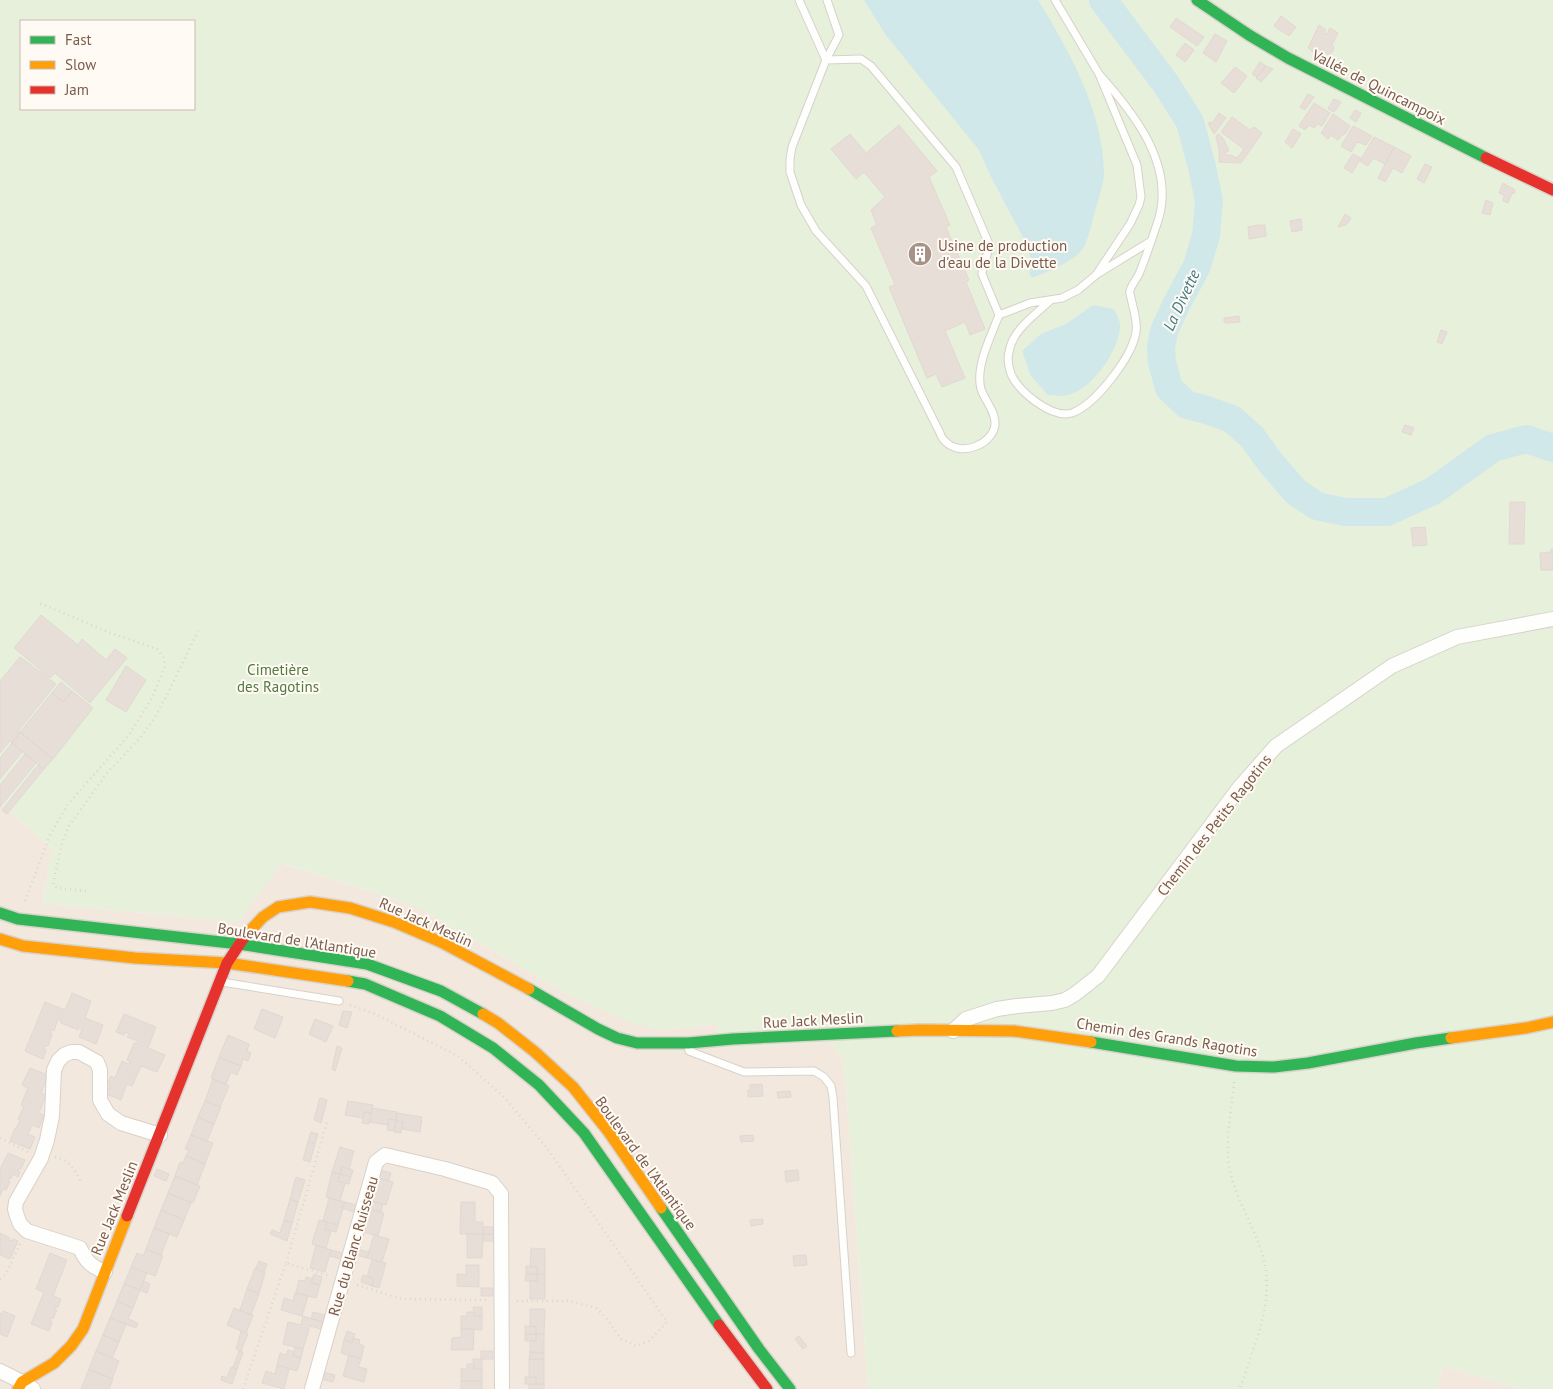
<svg xmlns="http://www.w3.org/2000/svg" width="1553" height="1389" font-family="'PT Sans',sans-serif">
<style>
.residential{fill:#f2e8de}
.green{fill:#e7f0db;fill-rule:evenodd}
.water{fill:#d0e8ea}
.lines{fill:none;stroke-linecap:round;stroke-linejoin:round}
.river{stroke:#d0e8ea;stroke-width:28}
.building{fill:#e6ded7;stroke:#e2d8d2}
.lane-casing{stroke:#d7d1cb;stroke-width:9}
.street-casing{stroke:#d7d1cb;stroke-width:16}
.fast-casing{stroke:#d9d2cb;stroke-width:14}
.slow-casing{stroke:#d9d2cb;stroke-width:14}
.jam-casing{stroke:#d9d2cb;stroke-width:14}
.path{stroke:#dcd5d0;stroke-width:2.5;stroke-dasharray:1 4;stroke-linecap:butt}
.lane{stroke:#fefefd;stroke-width:7}
.street{stroke:#fefefd;stroke-width:14}
.fast{stroke:#30b455;stroke-width:11}
.slow{stroke:#ff9f0a;stroke-width:11}
.jam{stroke:#e5322d;stroke-width:11}
.labels{text-anchor:middle;dominant-baseline:central;stroke-width:4;stroke-linejoin:round;paint-order:stroke}
.street-label{font-size:15px;fill:#7a5c4d;stroke:#fffaf3}
.poi-label{font-size:15px;fill:#7a5c4d;stroke:#fffaf3;text-anchor:start}
.park-label{font-size:15px;fill:#537a41;stroke:#fffaf3}
.water-label{font-size:16px;font-style:italic;fill:#437c86;stroke:#fffaf3}
</style>
<rect width="100%" height="100%" fill="#f9f5f0"/>
<path class="residential" d="M0,803l53,46 -11,54 196,19 42,-59 134,42 84,48 63,38 100,39 56,-6 2,24 110,-6 15,18 24,329h-868z
M1443,1366l79,23h-86z"/>
<path class="green" d="M0,0h1553v1389h-31l-79,-23 -7,23h-568l-24,-329 -15,-18 -110,7 -2,-25 -56,6 -32,-8 -68,-31 -63,-38 -84,-48 -133,-42 -43,59 -196,-19 11,-54 -53,-46zM21,21h173v88h-173z"/>
<path class="water" d="M864,0h174c32,52 65,111 66,173 0,12 -6,26 -9,38 -2,8 -8,34 -13,39 -11,13 -35,22 -50,28l-3,-5 4,-8 -8,-24 -34,-64 -12,-27 -94,-116z
M1093,305l21,4c2,4 5,10 6,15 1,24 -28,67 -53,71 -6,2 -13,0 -19,0l-17,-19 -9,-25 19,-17 25,-10z"/>
<g class="lines">
<path class="river" d="M1103,0l63,84 24,38 12,45 7,34 -3,34 -9,31 -21,39 -12,26 -3,17 1,14 7,26 18,17 17,4 28,10 20,18 18,25 26,30 21,14 28,6h42l46,-21 60,-43 33,-9 27,9"/>
</g>
<path class="building" d="M1281,16l15,11 -7,9 -15,-10z
M1176,18l28,19 -7,9 -27,-19z
M1319,25l7,5 -2,3 3,1 3,-6 8,5 -6,12 2,3 -4,7 -14,-7 -3,4 -5,-4z
M1215,34l12,7 -11,21 -13,-9z
M1185,43l9,7 -9,12 -9,-7z
M1260,62l6,4 -9,11 -5,-3z
M1266,66l7,3 -12,13 -5,-4z
M1235,67l12,9 -13,17 -13,-10z
M1308,94l6,3 -9,13 -5,-3z
M1334,99l7,3 -7,10 -6,-3z
M1314,103l16,10 -8,13 -4,-2 -4,4 -5,-3 -4,5 -6,-4z
M1355,110l6,3 -5,9 -6,-4z
M1219,113l7,5 -12,16 -6,-11 5,-1z
M1333,114l17,12 -5,8 -3,1 -4,5 -7,-5 -3,4 -7,-6z
M1232,117l18,13 4,-3 8,6 -21,30 -22,-1v-13l-3,-13 3,-2 4,4 6,13h-3v4h5l6,3 7,-9 -23,-17z
M899,125l38,46 -8,6 21,48 -4,2 23,53 -3,2 19,47 -15,6 -5,-13 -20,9 20,47 -23,9 -6,-13 -9,4 -38,-91 6,-2 -24,-57 6,-3 -6,-15 14,-13 -21,-25 -8,7 -25,-30 19,-15 16,19z
M1353,126l19,10 -6,9 -9,-3 -6,10 -10,-6z
M1293,129l8,5 -9,14 -7,-6z
M1374,137l20,10 -9,17 -12,-6 -5,8 -8,-5z
M1394,147l17,9 -9,17 -9,-5 -8,14 -7,-4z
M1353,154l8,4 -9,15 -8,-5z
M1425,164l7,3 -8,16 -7,-4z
M1503,183l12,7 -1,4 -2,-1 -4,10 -5,-2 1,-6 -5,-2z
M1486,200l7,3 -3,12 -8,-2z
M1345,214l6,4 -5,7 -8,2z
M1301,219l1,11 -10,2 -2,-11z
M1258,225h7l1,11 -17,3 -1,-12z
M1239,316l1,6 -14,1 -2,-1v-4z
M1441,330l6,2 -5,12 -5,-2z
M1405,425l9,3 -3,7 -9,-3z
M1510,502h15l-1,42h-15z
M1425,527l2,18 -14,1 -2,-18z
M1551,549h2v21h-12l-1,-17 11,-1z
M41,615l37,30 4,-6 24,21 9,-11 12,9 -37,45 -35,-30 -5,5 -36,-30z
M20,657l36,27 -38,47 2,1 -8,11 -2,-2 -10,12v-72z
M126,666l20,14 -20,32 -20,-12z
M61,682l11,9 -9,11 -11,-9z
M72,691l21,17 -40,51 -33,-27 32,-39 11,9z
M20,732l33,27 -9,10 -32,-26z
M12,743l10,9 -22,27v-21z
M25,754l11,9 -36,44v-22z
M38,765l6,4 -37,45 -5,-4z
M72,993l19,8 -6,17 18,7 -7,19 -17,-7 3,-8 -3,-2 -1,3 -17,-7v-2l-3,-2 -4,12 -2,-2 -2,4 2,1 -4,12h-3l-1,3 2,1 -3,9 -18,-8 20,-49 20,8z
M262,1009l21,8 -8,21 -21,-9z
M343,1011l9,1 -5,16 -8,-3z
M124,1014l32,13 -8,21 17,7 -8,17 -16,-6 -9,20 -5,-2 -6,16 -17,-7 2,-5 3,1 1,-3 -3,-1 4,-9 4,2 7,-17 7,3 1,-3 -3,-1 7,-17 3,1 1,-3 -11,-4 2,-3 -4,-2 -1,3 -8,-3z
M315,1019l18,7 -7,16 -17,-8z
M228,1035l21,9 -2,7 4,2 -3,8 -5,-2 -2,7 -22,-9z
M337,1046l5,2 -7,23 -3,-2z
M219,1057l22,9 -4,9 -6,-3 -5,12 -15,-6z
M30,1068l18,7 -7,18 5,2 -7,18 5,2 -5,13 -7,-3 -4,9 7,3 -5,12 -20,-8 5,-13 1,1 4,-9 -2,-1 6,-12 -3,-2 7,-17 -6,-3z
M213,1079l16,7 -9,21 -15,-6z
M762,1084l1,12 -15,1v-7h2v-5z
M790,1091l1,6 -13,1 -1,-6z
M320,1098l7,2 -6,23 -7,-3z
M205,1101l16,6 -7,17 -16,-7z
M348,1101l25,4 -2,8 -7,-1 -1,6 -18,-3z
M372,1108l25,4 -1,8 -7,-1 -1,6 -18,-3z
M364,1112l7,1 -2,11 -7,-1z
M397,1113l25,4 -2,15 -18,-3 1,-7 -7,-1z
M198,1117l16,7 -7,17 -16,-6z
M389,1119l7,1 -2,11 -7,-1z
M396,1121l7,1 -2,11 -7,-1z
M311,1132l7,2 -3,10 -7,-3z
M191,1135l22,8 -8,21 -19,-8 3,-6 -4,-1z
M753,1135l1,6 -13,1 -1,-6z
M308,1141l7,3 -5,18 -7,-2z
M340,1147l14,4 -5,18 -7,-2 -2,7 -8,-2z
M8,1153l17,7 -4,9 -2,-1 -1,3 2,1 -2,5 -5,-3 -2,5 -2,-1 -1,3 2,1 -4,8 -3,-1 -3,7v-27z
M186,1156l19,8 -8,21 -22,-9 5,-14 3,1z
M342,1167l11,3 -2,7 -11,-3z
M157,1169l12,5 -3,7 -12,-5z
M380,1170l11,3 -2,8 -11,-3z
M798,1170l1,10 -13,2 -1,-11z
M332,1172l8,2 -2,7 7,2 -5,18 -14,-4z
M340,1174l11,3 -2,7 -11,-3z
M175,1176l25,10 -7,17 -25,-10z
M296,1177l9,3 -7,22 -8,-3z
M378,1178l15,4 -7,23 -15,-4z
M168,1193l23,10 -7,17 -23,-10z
M329,1198l16,4 -7,23 -15,-4z
M290,1199l8,3 -6,21 -8,-3z
M371,1201l12,3 -2,8 -12,-3z
M345,1202l11,3 -2,7 -12,-4z
M461,1202h14v20h8v12h-23z
M369,1209l15,4 -6,23 -15,-4z
M161,1210l23,10 -7,17 -23,-9z
M763,1219v5l-12,2 -1,-6z
M284,1220l8,3 -5,18 -17,-7 2,-4 8,3z
M319,1220l8,2 -2,7 6,2 -5,17 -14,-4z
M327,1222l11,3 -2,7 -11,-3z
M483,1227h12l-1,7h-11z
M154,1228l15,6 -8,21 -15,-6z
M0,1233l10,5 -1,2 3,1 1,-2 5,2 -8,18 -10,-4z
M467,1234h16l-1,24h-15z
M483,1234h11v7h-11z
M374,1235l15,4 -7,23 -15,-4z
M316,1245l15,5 -6,22 -15,-4z
M531,1248l14,1v25h-8v-7h-7z
M146,1249l17,7 -8,20 -24,-9 6,-14 6,3z
M358,1249l11,3 -2,6 -11,-3z
M331,1250l11,3 -1,6 -12,-3z
M50,1253l17,7 -14,36 8,3 -3,8h-2l-1,3h2l-4,9 -2,-1 -1,3 2,1 -3,9 -18,-7 13,-32 -8,-3z
M806,1255l1,10 -13,1 -1,-10z
M372,1260l14,3 -7,25 -7,-2 2,-7 -7,-2z
M259,1261l8,3 -3,8 -8,-4z
M466,1265h13v22l-22,-1v-12l9,1z
M526,1266l11,1v7h-11z
M131,1267l16,6 -7,17 -16,-6z
M255,1268l10,5 -6,20 -12,-4z
M314,1274l8,3 -2,8 -9,-2z
M526,1274h11v7h-12z
M537,1274h8v25h-15v-18h7z
M363,1275l11,4 -2,7 -11,-4z
M306,1277l7,2 -2,4 9,2 -4,13 -20,-5 3,-13 6,1z
M144,1281l6,3 -3,9 -7,-3z
M124,1284l16,6 -7,18 -16,-7z
M481,1288h12v8h-12z
M247,1289l12,5 -8,21 -11,-5z
M295,1293l13,3 -6,20 -21,-6 3,-12 9,3z
M117,1301l16,7 -5,11 10,4 -2,5 -26,-10z
M473,1307h9v9h-8z
M234,1308l19,7 -7,18 -19,-8z
M530,1309h15l-1,25h-8v-7l-6,-1z
M3,1311l12,5 -8,21 -7,-3v-21l2,1z
M313,1312l12,3 -2,7 -12,-3z
M467,1312h7v4h8v14l-21,-2v-12h6z
M303,1316l20,6 -2,7 -11,-3 -7,23 -20,-5 5,-22 13,3z
M110,1318l16,6 -7,18 -16,-7z
M525,1326l11,1v7h-11z
M461,1328l13,2 -1,20h-22l1,-12 9,-1z
M241,1331l7,3 -7,17 -5,-2z
M347,1331l8,3 -3,9 -8,-3z
M525,1334h11v7h-11z
M536,1334h8v19l-14,-1v-11h6z
M103,1335l16,7 -7,16 -16,-7z
M799,1336l8,10 -4,3 -8,-10z
M353,1338l7,2 -1,4 5,2 -3,13 -20,-6 3,-13 8,3z
M295,1347l8,2 -2,9 -8,-2z
M288,1350l6,2 -1,4 8,2 -4,13 -20,-6 3,-12 6,2z
M96,1351l23,10 -7,18 -23,-10z
M239,1351l4,1 -6,17 -4,-1z
M481,1351h12v8h-12z
M530,1352l14,1v6h-15z
M349,1355l12,4 -3,8 9,2 -3,13 -21,-6z
M473,1359h9v10h-8z
M529,1359h15v25h-8v-7h-7z
M467,1364h7v5h8v12h-21v-12h6z
M277,1365l12,4 -5,20 -22,-6 4,-12 9,3z
M231,1367l6,2 -5,15 -11,-4 1,-4 5,2z
M89,1369l24,10 -4,10h-28z
M323,1372l12,3 -2,7 -12,-3z
M525,1377h11v7h-11z
M461,1381h21v8h-21z
M529,1384h15v5h-15z"/>
<g class="lines">
<g class="lane-casing">
<path id="lane" d="M799,0l27,60
M826,60l35,-1 10,7 85,101 33,77c0,11 -7,19 -7,30l17,41c-8,21 -24,52 -18,74 4,12 15,23 14,36 -3,20 -34,32 -49,17 -3,-2 -5,-6 -6,-9l-74,-147 -50,-55 -15,-26 -11,-33v-13l2,-12 34,-87 13,-25 -12,-35
M1099,273l52,-32
M1051,300c-15,14 -39,30 -42,52 -2,7 0,16 2,22 8,18 41,45 61,39 24,-9 60,-56 64,-81 2,-10 -3,-24 -5,-34 0,-2 -2,-5 -1,-7 1,-6 7,-12 9,-17 7,-17 13,-35 19,-53 18,-56 -25,-109 -59,-147
M999,315l31,-12 32,-5 16,-8 18,-15 34,-51 9,-19 2,-8 -4,-32 -38,-91 -44,-74
M222,982l117,19
M688,1046l1,5 55,21 70,-1 10,6 7,9 2,11 18,256"/>
</g>
<g class="street-casing">
<path id="street" d="M953,1031l13,-12 31,-10 20,-3 35,-3 13,-3 10,-6 23,-18 141,-188 37,-42 116,-80 65,-29 96,-18
M105,1272c-14,-6 -19,-10 -25,-24l-53,-17 -7,-7 -3,-8 -2,-7 1,-7 25,-44 6,-18 5,-24 2,-46 4,-9 6,-6 7,-3h8l18,10 3,8v30l8,14 13,9 39,12
M0,1371l22,11 11,7
M312,1389l64,-227 9,-7 60,14 47,14 9,11 1,195"/>
</g>
<g class="fast-casing">
<path id="fast" d="M1197,0l52,35 39,23 198,100
M0,913l18,6 221,25 128,20 74,27 42,23
M348,981l17,3 75,32 53,32 46,37 45,48 135,192
M529,989l69,40 19,9 20,5h51l45,-4 164,-8
M1091,1042l145,24 38,1 34,-4 108,-20 35,-5
M661,1208l98,141 31,40"/>
</g>
<g class="slow-casing">
<path id="slow" d="M245,936l18,-19 15,-10 32,-5 40,6 44,14 47,20 88,47
M0,939l23,7 112,12 92,5 121,18
M483,1014l15,9 37,29 38,35 35,44 53,77
M897,1031l23,-1 94,1 77,11
M1451,1038l75,-10 27,-6
M18,1389l4,-7 32,-19 17,-17 12,-17 44,-113"/>
</g>
<g class="jam-casing">
<path id="jam" d="M1486,158l67,32
M127,1216l100,-253 18,-27
M719,1325l48,64"/>
</g>
<path class="path" d="M86,891l-29,-3 -4,-4 9,-41 7,-17 38,-53 34,-36 13,-18 15,-28 29,-60
M25,901l25,-66 18,-31 61,-69 24,-39 12,-30 -2,-9 -6,-8 -49,-17 -71,-30
M350,1005l23,8 85,43 46,41 43,51 120,174 -18,19 -13,5 -15,-7 -14,-20 -11,-11 -26,-7h-55
M1234,1082c-2,28 -9,56 -5,84 5,28 21,53 30,79 15,37 6,72 -7,108 -4,12 -7,25 -13,36
M0,1138l28,14
M55,1157c14,2 21,14 26,25
M286,1263l41,-141
M0,1279l6,-5 15,-32
M357,1285l45,14 85,1
M243,1389l43,-126 44,13"/>
<use href="#lane" class="lane"/>
<use href="#street" class="street"/>
<use href="#fast" class="fast"/>
<use href="#slow" class="slow"/>
<use href="#jam" class="jam"/>
</g>
<defs>
<g id="building-disc" transform="scale(1.25)"><circle r="9.5" fill="#a69286" stroke="#fffaf3"/><path d="M-4-6H4V6H1V3H-1V6H-4ZM-2.5-4.3h1.7v1.8h-1.7ZM.8-4.3h1.7v1.8H.8ZM-2.5-1h1.7V.8h-1.7ZM.8-1h1.7V.8H.8Z" fill="#fff"/></g>
</defs>
<g fill-rule="evenodd">
<use href="#building-disc" x="920" y="254"/>
</g>
<g class="labels">
<g class="street-label">
<text transform="translate(1379 87) rotate(27)">Vallée de Quincampoix</text>
<text transform="translate(1214 825) rotate(-52)">Chemin des Petits Ragotins</text>
<text transform="translate(426 922) rotate(24)">Rue Jack Meslin</text>
<text transform="translate(297 940) rotate(9)">Boulevard de l'Atlantique</text>
<text transform="translate(813 1020) rotate(-3)">Rue Jack Meslin</text>
<text transform="translate(1167 1037) rotate(9)">Chemin des Grands Ragotins</text>
<text transform="translate(646 1163) rotate(54)">Boulevard de l'Atlantique</text>
<text transform="translate(114 1208) rotate(-68)">Rue Jack Meslin</text>
<text transform="translate(353 1246) rotate(-74)">Rue du Blanc Ruisseau</text>
</g>
<g class="poi-label">
<text x="938" y="245">Usine de production<tspan x="938" dy="17">d'eau de la Divette</tspan></text>
</g>
<g class="park-label">
<text x="278" y="669">Cimetière<tspan x="278" dy="17">des Ragotins</tspan></text>
</g>
<g class="water-label">
<text transform="translate(1181 300) rotate(-65)">La Divette</text>
</g>
</g>
<rect x="20" y="20" width="175" height="90" fill="#fffaf3" stroke="#cabbb1"/>
<rect x="30" y="36" width="25" height="8" fill="#30b455" stroke="#cabbb1"/>
<text x="65" y="45" font-size="15" fill="#7a5c4d">Fast</text>
<rect x="30" y="61" width="25" height="8" fill="#ff9f0a" stroke="#cabbb1"/>
<text x="65" y="70" font-size="15" fill="#7a5c4d">Slow</text>
<rect x="30" y="86" width="25" height="8" fill="#e5322d" stroke="#cabbb1"/>
<text x="65" y="95" font-size="15" fill="#7a5c4d">Jam</text>
</svg>
